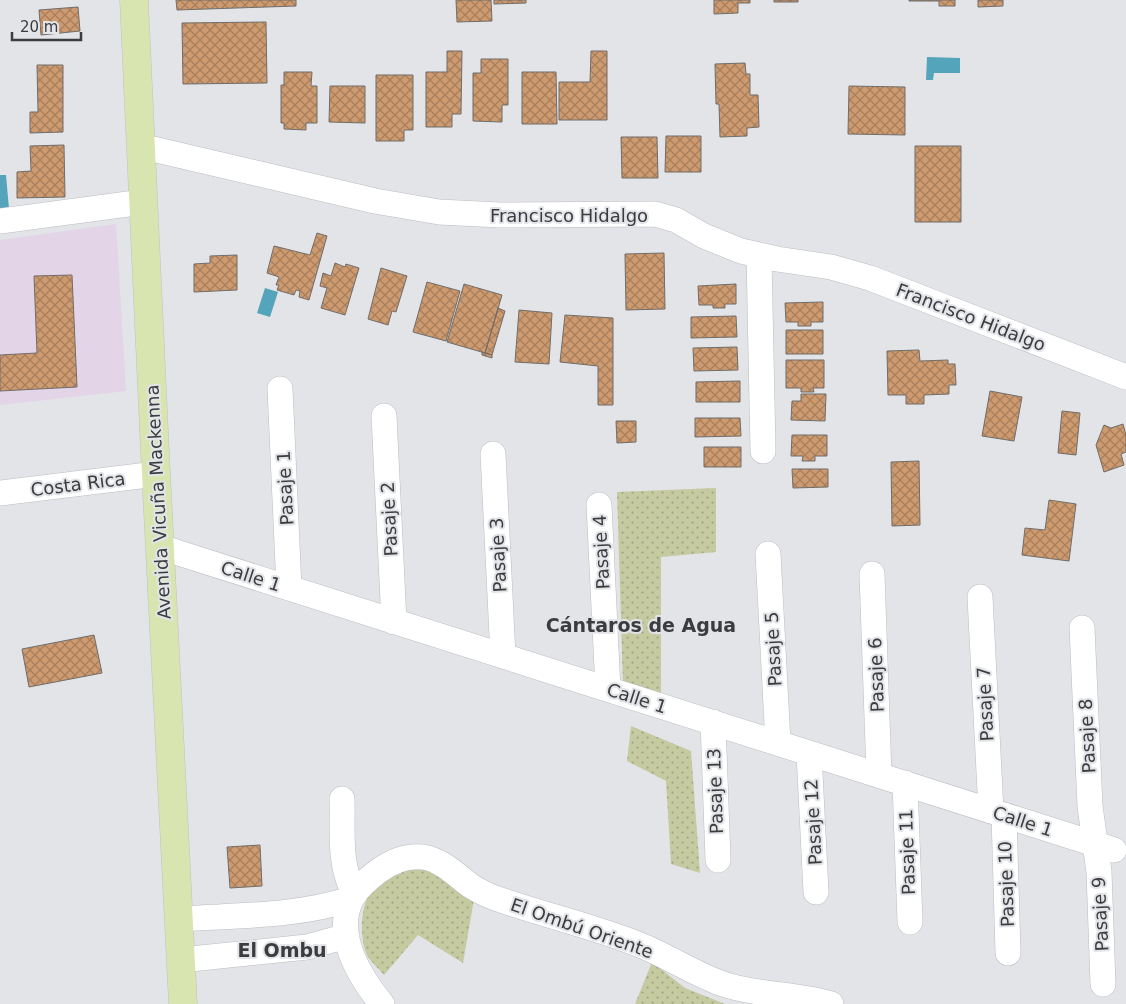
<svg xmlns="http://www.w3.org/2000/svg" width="1126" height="1004" font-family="'DejaVu Sans',sans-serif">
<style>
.education{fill:#e3d4e7}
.grass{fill:url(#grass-dots)}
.water{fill:#54a4bc}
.building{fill:url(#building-cross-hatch);stroke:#706d6a}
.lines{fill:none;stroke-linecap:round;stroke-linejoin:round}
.street-casing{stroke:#bbbdc1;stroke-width:26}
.primary-casing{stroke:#c0c1c1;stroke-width:29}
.street{stroke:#fff;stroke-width:25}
.primary{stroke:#d9e5b0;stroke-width:28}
.labels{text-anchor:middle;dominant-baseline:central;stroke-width:4;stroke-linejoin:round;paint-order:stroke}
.street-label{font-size:18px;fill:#3b3c3e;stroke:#e2e4e8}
.neighbourhood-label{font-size:19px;font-weight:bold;fill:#3b3c3e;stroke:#e2e4e8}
</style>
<defs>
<pattern id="grass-dots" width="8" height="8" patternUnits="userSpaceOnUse" patternTransform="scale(1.25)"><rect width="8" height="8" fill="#c6caa0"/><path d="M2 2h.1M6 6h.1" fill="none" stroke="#a2a584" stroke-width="1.8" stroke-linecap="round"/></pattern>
<pattern id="building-cross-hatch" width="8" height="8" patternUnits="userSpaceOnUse" patternTransform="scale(1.25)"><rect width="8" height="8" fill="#ce9a6f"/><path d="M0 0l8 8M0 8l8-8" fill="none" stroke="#a87f5d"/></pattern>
</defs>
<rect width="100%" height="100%" fill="#e2e4e8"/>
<path class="education" d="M116,224l10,167 -126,14v-165z"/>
<path class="grass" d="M716,488v64l-55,5v143l-38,-15 -6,-193z
M631,726l60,25 9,122 -29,-9 -5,-83 -39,-20z
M413,865l21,6 40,28 -11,64 -45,-28 -34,40c-5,-6 -12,-12 -16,-18 -10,-17 -8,-61 9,-74 10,-8 25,-13 36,-18z
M652,962l33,26 40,16h-90z"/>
<path class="water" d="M927,57l33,1v15h-26l-1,7h-7z
M0,175h6l3,34 -9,1z
M265,288l13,4 -8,25 -13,-4z"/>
<path class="building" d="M176,0h120v6l-119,4z
M456,0h35l1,21 -35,1z
M494,0h32v3l-32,1z
M714,0h36v3h-12v10l-24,1z
M774,0h24v2h-24z
M909,0h46v6h-16v-5h-30z
M978,0h25v6l-25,1z
M78,7l2,24 -39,4 -2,-25z
M266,22l1,61 -84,1 -1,-61z
M447,51h15l-1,63h-9v13h-26v-55h21z
M591,51h16v69h-48v-38h31z
M481,59h27v46h-6v17l-29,-1v-48h8z
M745,63l1,11h4v21h8l1,32 -12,1v8l-27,1 -1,-33h-3l-1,-40z
M37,65h26v67l-33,1v-21h8z
M284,72h28l-1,14h6v37h-11v7l-22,-1v-6h-3v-38h3z
M522,72h34l1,52h-35z
M376,75h37v55h-9v11h-28z
M330,86h35v37l-36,-1z
M849,86l56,1v48l-57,-1z
M666,136h35v36h-36z
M621,137h36l1,41h-36z
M64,145l1,52 -48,1v-26l14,-1 -1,-25z
M915,146h46v76h-46z
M317,233l10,3 -18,64 -10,-3 1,-6 -4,-1 -2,5 -17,-5 2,-5h-3l3,-8 -12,-4 7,-27 36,9z
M664,253l1,56 -39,1 -1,-56z
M237,255v35l-43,2v-28l16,-1v-7z
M335,263l10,4 1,-3 13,4 -14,47 -24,-7 6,-20 -7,-2 3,-13 8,3z
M381,268l26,8 -11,36 -4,-1 -4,14 -20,-6z
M72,275l5,112 -77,4v-36l37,-2 -3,-77z
M427,282l33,9 -14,50 -33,-9z
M464,284l38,11 -17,58 -38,-11z
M736,284v20h-11v4h-12v-3h-14l-1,-19z
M823,302v20h-12v4h-13v-4h-12l-1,-19z
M498,308l7,3 -13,44 -7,-2z
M519,310l33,3 -3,51 -34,-2z
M565,315l48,3v87h-15v-39l-38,-4z
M736,316l1,21 -46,1v-21z
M786,330h37v24h-37z
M737,347l1,23 -44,1 -1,-23z
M919,350l1,11 28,-1v4h7l1,21h-7v9l-25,1v9h-18v-9h-18l-1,-44z
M482,352l10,3v3l-10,-3z
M786,360h38v28h-11l1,4h-13v-4h-15z
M740,381v21h-44v-20z
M990,391l32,6 -8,44 -32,-5z
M801,394h25l-1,27 -34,-1 1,-19h9z
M1062,411l18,2 -4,42 -18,-2z
M695,418h45l1,18 -46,1z
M616,421h20v21l-19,1z
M1123,424l3,11v17l-5,2 3,11 -20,7 -8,-27 8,-20 7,3z
M792,435h35v21h-12v5h-13l1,-5h-12z
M704,447h37v20h-37z
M919,461l1,64 -28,1 -1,-64z
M792,469h36v18l-35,1z
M1049,500l27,4 -7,57 -47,-6 3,-27 20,2z
M94,635l8,38 -73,14 -7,-38z
M260,845l2,41 -32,2 -3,-41z"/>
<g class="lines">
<g class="street-casing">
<path id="street" d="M140,146l235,55 64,11 61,3 155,-1 21,6 28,16 37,15 36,8 54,8 39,11 256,99
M0,221l143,-19
M759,256l4,195
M280,389l9,199
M384,416l10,206
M493,454l10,202
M0,493l156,-19
M599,505l9,184
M160,547l954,303
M768,554l10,189
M872,574l7,201
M980,597l11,214
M1082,628l8,178 9,66 4,112
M713,722l5,138
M809,753l7,139
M905,783l5,139
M342,799c1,31 -4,67 13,95
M1004,815l4,138
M179,919c59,-4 115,-2 172,-20
M181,960l126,-13 40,-11
M382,1004c-22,-26 -48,-69 -31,-104 5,-11 16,-20 26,-28 13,-10 29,-17 46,-15 19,3 33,18 48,29 8,5 15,9 24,12 48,17 98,28 145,47 28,11 54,29 83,39 35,12 73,9 108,20"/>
</g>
<g class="primary-casing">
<path id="primary" d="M134,0l21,453 28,551"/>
</g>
<use href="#street" class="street"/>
<use href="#primary" class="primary"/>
</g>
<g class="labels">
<g class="street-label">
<text x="569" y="215">Francisco Hidalgo</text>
<text transform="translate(971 317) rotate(21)">Francisco Hidalgo</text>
<text transform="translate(78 484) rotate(-7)">Costa Rica</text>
<text transform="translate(285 488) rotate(-93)">Pasaje 1</text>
<text transform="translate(158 502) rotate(-93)">Avenida Vicuña Mackenna</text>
<text transform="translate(389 519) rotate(-93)">Pasaje 2</text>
<text transform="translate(601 552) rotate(-93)">Pasaje 4</text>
<text transform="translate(498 555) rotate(-93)">Pasaje 3</text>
<text transform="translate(251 576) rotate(18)">Calle 1</text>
<text transform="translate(773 649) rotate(-93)">Pasaje 5</text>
<text transform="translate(876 675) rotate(-92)">Pasaje 6</text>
<text transform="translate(637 698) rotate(18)">Calle 1</text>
<text transform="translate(985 704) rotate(-93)">Pasaje 7</text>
<text transform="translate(1087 736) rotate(-93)">Pasaje 8</text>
<text transform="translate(715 791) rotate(-92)">Pasaje 13</text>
<text transform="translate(1023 821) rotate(18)">Calle 1</text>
<text transform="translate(813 822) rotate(-93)">Pasaje 12</text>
<text transform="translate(907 852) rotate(-92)">Pasaje 11</text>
<text transform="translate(1006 884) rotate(-92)">Pasaje 10</text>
<text transform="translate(1100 914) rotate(-93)">Pasaje 9</text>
<text transform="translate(582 928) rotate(19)">El Ombú Oriente</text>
</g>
<g class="neighbourhood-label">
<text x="641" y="625">Cántaros de Agua</text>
<text x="282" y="950">El Ombu</text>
</g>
</g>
<path d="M12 32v8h69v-8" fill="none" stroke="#3b3c3e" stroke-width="2.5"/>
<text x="20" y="32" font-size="15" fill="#3b3c3e" stroke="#e2e4e8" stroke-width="4" paint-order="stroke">20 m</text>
</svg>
